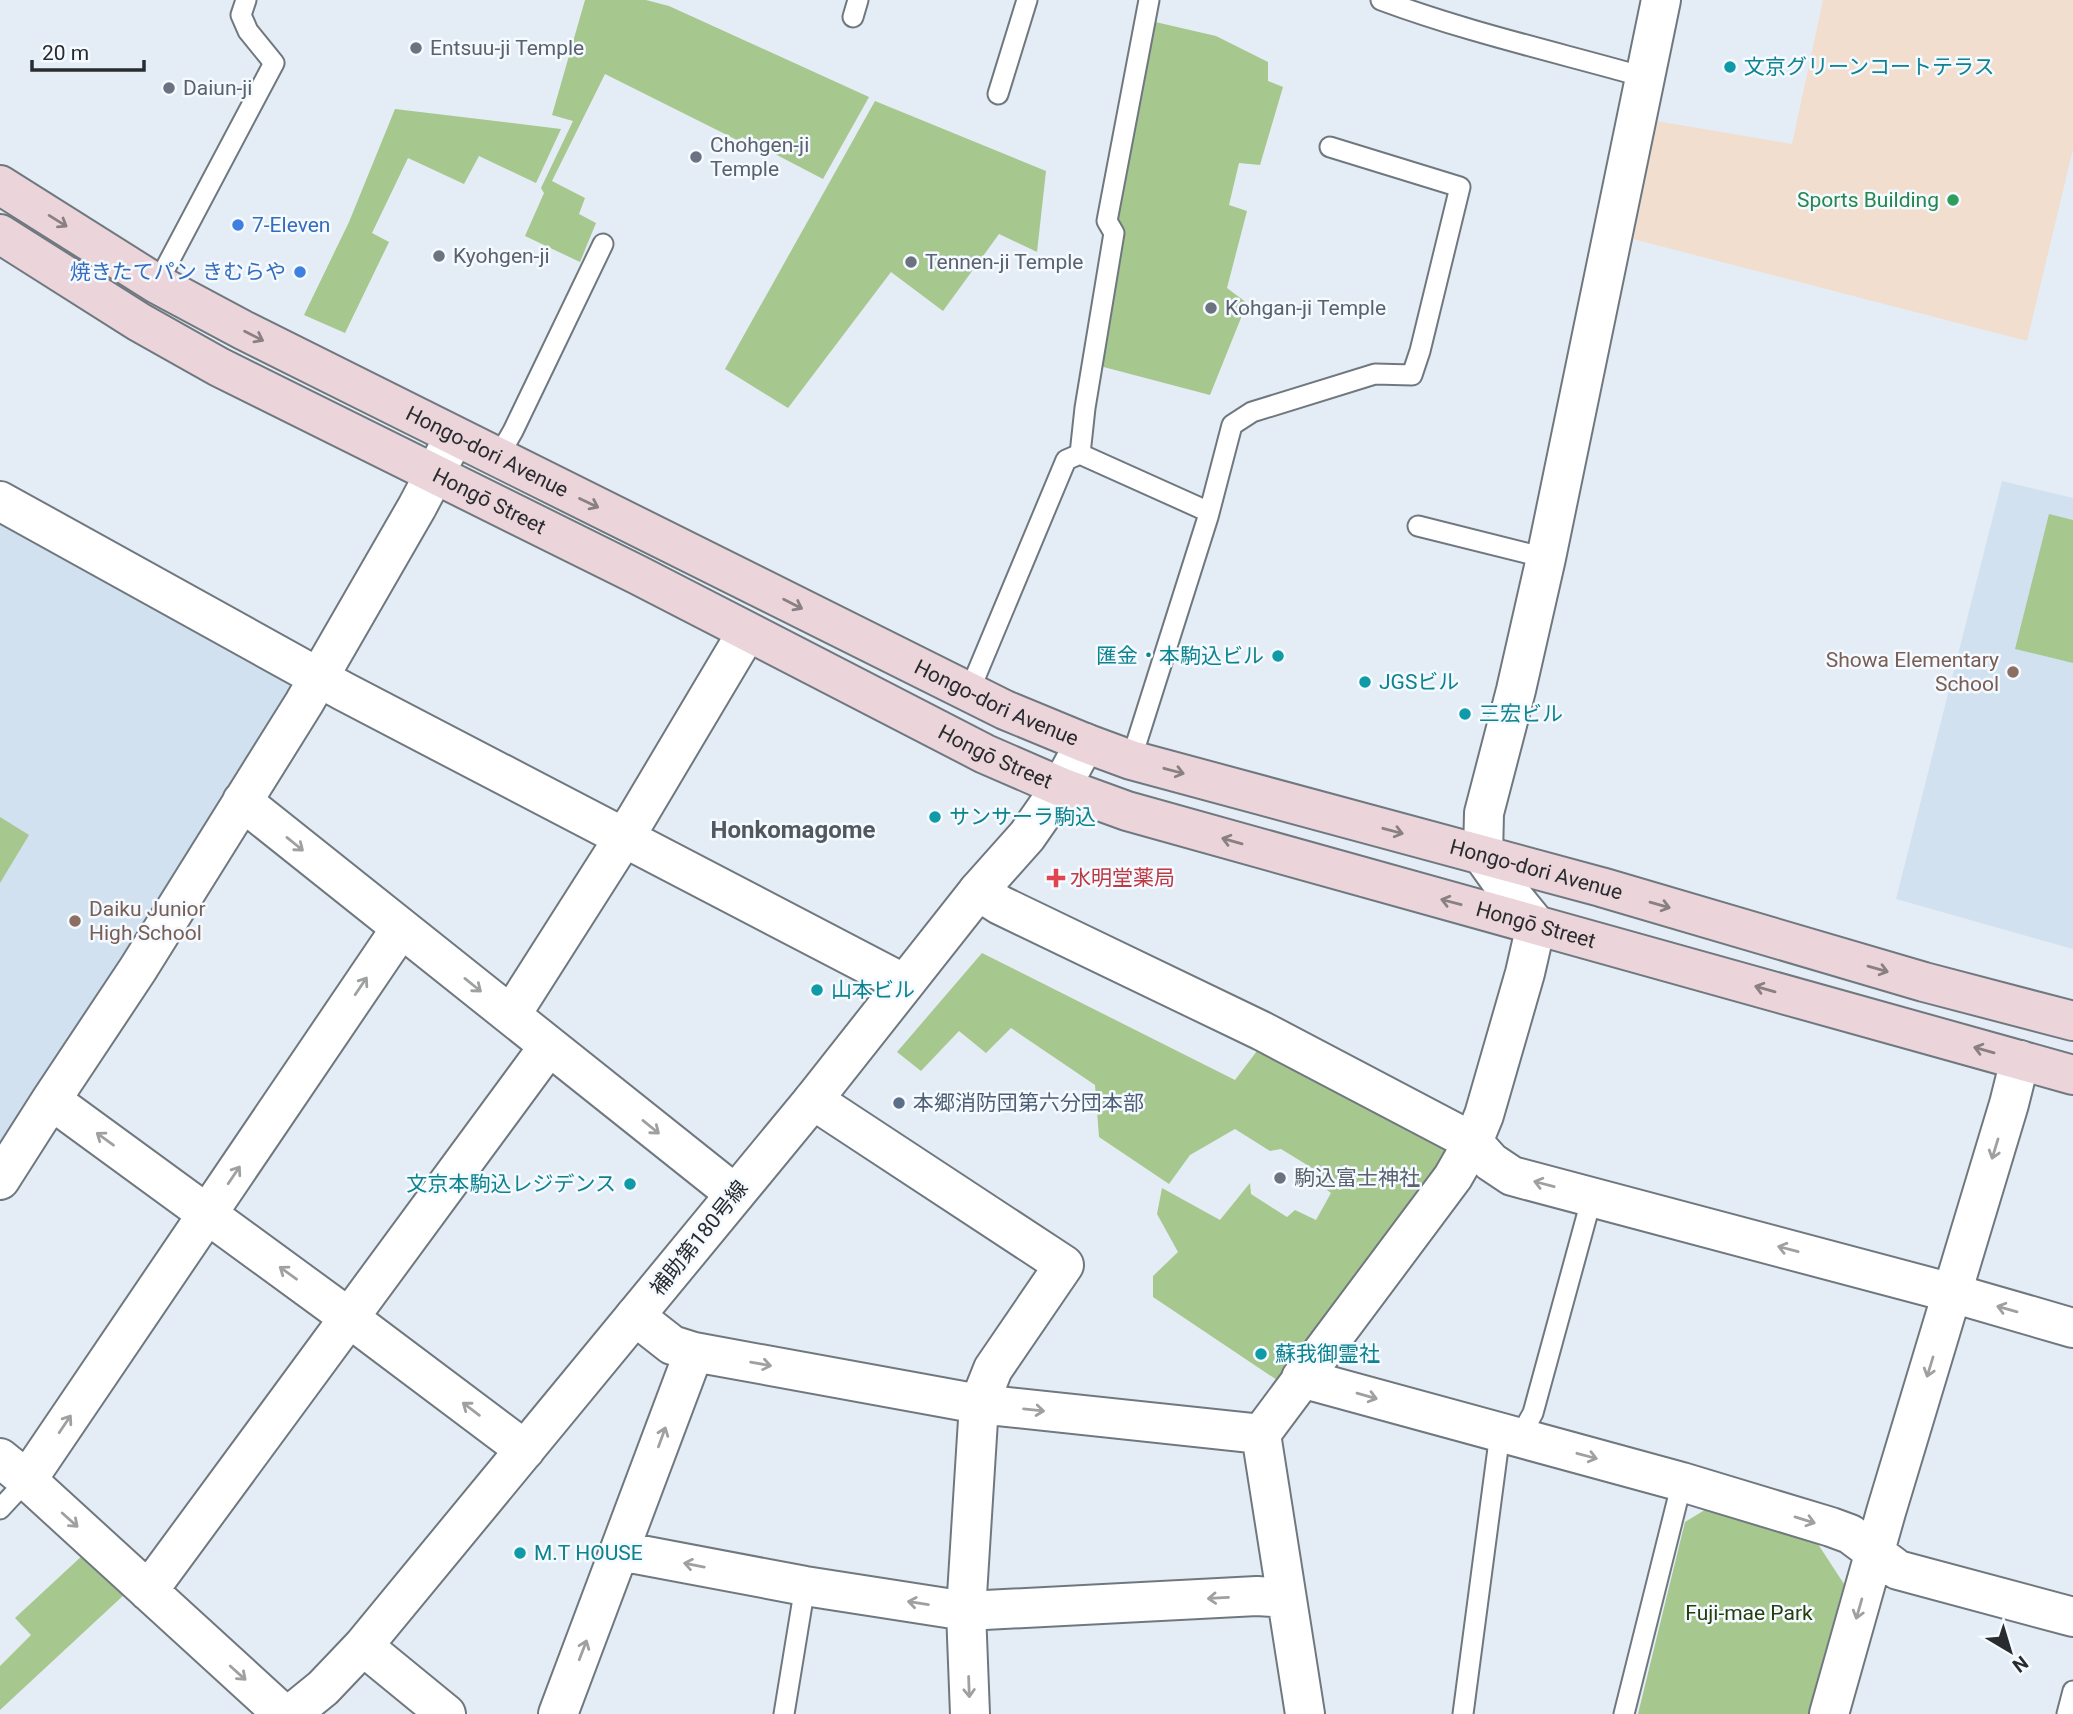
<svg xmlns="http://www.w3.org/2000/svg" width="2073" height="1714" font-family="Roboto,'Noto Sans JP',sans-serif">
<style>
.commercial{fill:#f1dece}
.built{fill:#d1e1ef}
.green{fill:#a6c78e}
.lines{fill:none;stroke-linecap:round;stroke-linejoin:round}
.service-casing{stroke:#70787f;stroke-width:23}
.minor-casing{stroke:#70787f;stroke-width:42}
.tertiary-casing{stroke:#70787f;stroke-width:42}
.secondary-casing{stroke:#70787f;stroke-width:42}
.service{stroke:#fff;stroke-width:19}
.minor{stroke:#fff;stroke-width:38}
.tertiary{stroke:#fff;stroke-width:38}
.secondary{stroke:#ebd4da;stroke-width:38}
.oneway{stroke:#8a8084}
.oneway2{stroke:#9fa0a1}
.worship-dot{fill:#6b7280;stroke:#f4faff;stroke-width:2.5}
.culture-dot{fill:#0f9aa8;stroke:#f4faff;stroke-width:2.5}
.leisure-dot{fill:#2e9e5b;stroke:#f4faff;stroke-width:2.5}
.shop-dot{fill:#3f7fe0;stroke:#f4faff;stroke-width:2.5}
.education-dot{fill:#8d6e63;stroke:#f4faff;stroke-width:2.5}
.health-dot{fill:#e0444e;stroke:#f4faff;stroke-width:2.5}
.service-dot{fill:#5c6f8a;stroke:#f4faff;stroke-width:2.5}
.labels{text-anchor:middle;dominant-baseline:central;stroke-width:5;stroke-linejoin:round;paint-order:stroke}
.worship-label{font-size:21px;fill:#5b616d;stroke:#f4faff;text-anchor:start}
.culture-label{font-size:21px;fill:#0d838f;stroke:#f4faff;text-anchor:start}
.leisure-label{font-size:21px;fill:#27864d;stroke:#f4faff;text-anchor:end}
.shop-label{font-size:21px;fill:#366cbe;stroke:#f4faff;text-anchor:start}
.street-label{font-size:21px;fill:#292c2f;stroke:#f4faff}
.education-label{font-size:21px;fill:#785e54;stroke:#f4faff;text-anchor:end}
.health-label{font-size:21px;fill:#be3a42;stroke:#f4faff;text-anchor:start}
.service-label{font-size:21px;fill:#4e5e75;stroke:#f4faff;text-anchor:start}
.park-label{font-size:21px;fill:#253e0c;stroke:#f4faff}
.quarter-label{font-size:24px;font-weight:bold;fill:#51595f;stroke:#f4faff}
</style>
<rect width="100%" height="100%" fill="#e4edf5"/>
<path class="commercial" d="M1823,0h250v149l-46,192 -398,-103 22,-118 141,24z"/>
<path class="built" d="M2002,481l71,17v451l-177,-50z
M0,516l299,168 -299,473z"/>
<path class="green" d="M585,0h61l23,6 200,91 -46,82 -81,-42 -3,4 -134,-67 -53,107 33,17 -6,16 17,9 -16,39 -55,-26 19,-43 -3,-5 32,-67 -21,-6z
M1151,21l65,15 52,26v19l15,6 -23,78 -21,-2 -10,42 18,6 -20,77 20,15 -37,92 -114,-30 15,-147z
M875,101l171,70 -9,81 -38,-18 -56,77 -52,-39 -103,136 -63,-39z
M395,109l166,20 -25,54 -57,-27 -15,28 -56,-26 -36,75 17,9 -44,91 -41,-18 45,-93z
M2049,514l24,6v143l-58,-14z
M0,817l29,18 -29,48z
M982,953l253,127 28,-37 195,102 -178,237 -127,-85v-21l25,-24 -21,-38 5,-26 58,32 30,-37 1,11 36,23 8,-7 21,10 15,-27 -16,-12 2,-10 -36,-22 -11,2 -35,-22 -45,26 -21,29 -70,-47 -4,-52 -84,-57 -25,25 -27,-22 -38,40 -24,-19z
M1708,1508l106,30 30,46 -36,130h-170l47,-192z
M84,1554l42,39 -126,117v-44l31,-31 -16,-17z"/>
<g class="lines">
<g class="service-casing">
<path id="service" d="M1381,0c86,32 175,52 263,77
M853,17l5,-17
M998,94l29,-94
M157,284l117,-221 -26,-32 -7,-16 5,-15
M1080,454l5,-46 29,-175 -7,-12 42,-221
M498,457l15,-26 90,-187
M1418,526l128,32
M969,692l97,-232 14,-6 129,58
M1131,760l77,-243 24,-92 20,-13 123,-38 37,1 8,-24 40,-164 -130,-40
M1519,1438l14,-25 59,-216
M0,1509l27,-29
M784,1714l21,-128
M1463,1714l37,-281
M1624,1714l58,-232
M2067,1714l6,-23"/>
</g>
<g class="minor-casing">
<path id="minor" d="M0,501l343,190 560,292
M242,801l493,393
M978,891l22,14 262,126 211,111 18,20 21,14 440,117 121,35
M511,1015l126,-198 110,-185
M51,1100l297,217 177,133
M813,1100l251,165 -71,104 -14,35 -13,207 4,103
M0,1180l51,-80 87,-131 166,-266 113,-196 37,-70
M635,1316l37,29 22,7 285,52 282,30
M1301,1378l381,104 149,45 19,7 48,36 175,47
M0,1458l27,22 256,234
M27,1480l374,-552
M620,1551l185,35 161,25 291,-15 29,2
M148,1591l401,-545
M558,1714l136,-362
M1305,1714l-44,-280 192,-257 20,-35 11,-27 41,-142 11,-48 -31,-38 -22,-31 1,-43 32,-123 30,-132 115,-558
M1829,1714l57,-202 123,-408 11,-44"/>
</g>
<g class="tertiary-casing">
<path id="tertiary" d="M363,1646l83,68
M291,1714l32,-26 40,-42 450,-546 165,-209 49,-55 34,-49 24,-44"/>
</g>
<g class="secondary-casing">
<g id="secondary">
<path id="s1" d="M0,185l157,99 86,46 762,380 80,33 46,17 470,127 323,95 149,39"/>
<path id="s2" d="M0,234l139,88 80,45 419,208 347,179 76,33 66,24 946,264"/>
</g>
</g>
<use href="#service" class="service"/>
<use href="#minor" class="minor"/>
<use href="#tertiary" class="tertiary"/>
<use href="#secondary" class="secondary"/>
</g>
<defs><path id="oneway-shaft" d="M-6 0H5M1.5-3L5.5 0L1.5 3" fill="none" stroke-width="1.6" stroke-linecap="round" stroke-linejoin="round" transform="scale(1.75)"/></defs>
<g class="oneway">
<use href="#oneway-shaft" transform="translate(58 221) rotate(32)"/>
<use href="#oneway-shaft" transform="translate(254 336) rotate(27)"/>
<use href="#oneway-shaft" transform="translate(589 503) rotate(26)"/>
<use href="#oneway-shaft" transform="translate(793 604) rotate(27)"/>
<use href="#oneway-shaft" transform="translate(1174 771) rotate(15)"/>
<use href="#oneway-shaft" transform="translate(1393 831) rotate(15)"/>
<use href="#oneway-shaft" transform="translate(1232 841) rotate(-164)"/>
<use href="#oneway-shaft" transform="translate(1451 902) rotate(-165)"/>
<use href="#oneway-shaft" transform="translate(1660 905) rotate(16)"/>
<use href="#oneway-shaft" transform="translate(1878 969) rotate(16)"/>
<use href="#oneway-shaft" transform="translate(1765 989) rotate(-164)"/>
<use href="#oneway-shaft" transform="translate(1984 1050) rotate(-164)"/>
</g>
<g class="oneway2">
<use href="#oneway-shaft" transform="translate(295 844) rotate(39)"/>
<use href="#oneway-shaft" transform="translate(473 985) rotate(39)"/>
<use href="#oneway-shaft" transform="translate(361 986) rotate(-56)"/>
<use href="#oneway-shaft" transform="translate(651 1127) rotate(39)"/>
<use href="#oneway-shaft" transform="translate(105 1139) rotate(-144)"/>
<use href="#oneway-shaft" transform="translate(1995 1149) rotate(107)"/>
<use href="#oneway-shaft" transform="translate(234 1175) rotate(-56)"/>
<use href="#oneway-shaft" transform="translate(1544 1184) rotate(-165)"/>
<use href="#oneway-shaft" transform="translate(1788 1249) rotate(-165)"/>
<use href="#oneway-shaft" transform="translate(288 1273) rotate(-144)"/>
<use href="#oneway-shaft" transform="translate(2007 1309) rotate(-164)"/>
<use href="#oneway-shaft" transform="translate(761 1364) rotate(10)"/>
<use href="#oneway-shaft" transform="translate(1930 1367) rotate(107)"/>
<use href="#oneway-shaft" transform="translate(1367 1396) rotate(16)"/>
<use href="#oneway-shaft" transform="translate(471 1409) rotate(-143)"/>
<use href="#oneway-shaft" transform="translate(1034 1410) rotate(6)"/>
<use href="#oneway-shaft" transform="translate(65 1424) rotate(-56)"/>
<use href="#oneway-shaft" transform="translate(662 1437) rotate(-70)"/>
<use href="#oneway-shaft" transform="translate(1587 1456) rotate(15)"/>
<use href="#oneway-shaft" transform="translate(70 1520) rotate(42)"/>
<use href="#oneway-shaft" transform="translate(1805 1520) rotate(17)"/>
<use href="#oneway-shaft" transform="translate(694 1565) rotate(-169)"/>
<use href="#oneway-shaft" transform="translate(1218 1598) rotate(177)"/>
<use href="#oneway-shaft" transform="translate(918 1603) rotate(-171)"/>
<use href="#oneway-shaft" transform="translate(1859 1609) rotate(106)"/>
<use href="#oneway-shaft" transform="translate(583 1650) rotate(-69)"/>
<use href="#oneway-shaft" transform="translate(238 1673) rotate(42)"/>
<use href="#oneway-shaft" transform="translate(969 1687) rotate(88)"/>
</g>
<g class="worship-dot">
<circle cx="416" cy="48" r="7"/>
<circle cx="169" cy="88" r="7"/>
<circle cx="696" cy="157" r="7"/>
<circle cx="439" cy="256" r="7"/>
<circle cx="911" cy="262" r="7"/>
<circle cx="1211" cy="308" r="7"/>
<circle cx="1280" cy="1178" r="7"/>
</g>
<g class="culture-dot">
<circle cx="1730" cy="67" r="7"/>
<circle cx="1278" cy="656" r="7"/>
<circle cx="1365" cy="682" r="7"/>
<circle cx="1465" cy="714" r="7"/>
<circle cx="935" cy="817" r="7"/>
<circle cx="817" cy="990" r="7"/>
<circle cx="630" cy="1184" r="7"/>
<circle cx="1261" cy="1354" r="7"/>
<circle cx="520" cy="1553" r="7"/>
</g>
<circle class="leisure-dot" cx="1953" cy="200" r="7"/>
<g class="shop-dot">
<circle cx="238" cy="225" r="7"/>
<circle cx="300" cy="272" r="7"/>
</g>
<g class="education-dot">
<circle cx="2013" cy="672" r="7"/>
<circle cx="75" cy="921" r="7"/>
</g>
<path class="health-dot" d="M1052.5 867.5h7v7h7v7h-7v7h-7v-7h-7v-7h7z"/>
<circle class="service-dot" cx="899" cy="1103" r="7"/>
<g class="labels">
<g class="worship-label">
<text x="430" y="48">Entsuu-ji Temple</text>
<text x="183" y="88">Daiun-ji</text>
<text x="710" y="145">Chohgen-ji<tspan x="710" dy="24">Temple</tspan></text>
<text x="453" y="256">Kyohgen-ji</text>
<text x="925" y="262">Tennen-ji Temple</text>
<text x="1225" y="308">Kohgan-ji Temple</text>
<text x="1294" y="1178">駒込富士神社</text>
</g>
<g class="culture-label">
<text x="1744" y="67">文京グリーンコートテラス</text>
<text x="1264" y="656" text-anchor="end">匯金・本駒込ビル</text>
<text x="1379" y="682">JGSビル</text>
<text x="1479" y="714">三宏ビル</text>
<text x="949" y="817">サンサーラ駒込</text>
<text x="831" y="990">山本ビル</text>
<text x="616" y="1184" text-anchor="end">文京本駒込レジデンス</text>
<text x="1275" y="1354">蘇我御霊社</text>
<text x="534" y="1553">M.T HOUSE</text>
</g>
<g class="leisure-label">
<text x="1939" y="200">Sports Building</text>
</g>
<g class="shop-label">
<text x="252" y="225">7-Eleven</text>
<text x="286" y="272" text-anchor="end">焼きたてパン きむらや</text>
</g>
<g class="street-label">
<text stroke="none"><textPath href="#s1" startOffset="556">Hongo-dori Avenue</textPath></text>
<text stroke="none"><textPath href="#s2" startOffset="558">Hongō Street</textPath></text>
<text stroke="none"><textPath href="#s1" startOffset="1124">Hongo-dori Avenue</textPath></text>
<text stroke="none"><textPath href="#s2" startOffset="1125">Hongō Street</textPath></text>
<text stroke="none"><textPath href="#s1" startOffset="1690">Hongo-dori Avenue</textPath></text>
<text stroke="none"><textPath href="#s2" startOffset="1692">Hongō Street</textPath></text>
<text transform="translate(699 1238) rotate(-51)">補助第180号線</text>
</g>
<g class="education-label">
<text x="1999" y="660">Showa Elementary<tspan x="1999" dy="24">School</tspan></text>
<text x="89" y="909" text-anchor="start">Daiku Junior<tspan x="89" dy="24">High School</tspan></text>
</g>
<g class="health-label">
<text x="1070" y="878">水明堂薬局</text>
</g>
<g class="service-label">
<text x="913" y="1103">本郷消防団第六分団本部</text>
</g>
<g class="park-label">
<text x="1749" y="1613">Fuji-mae Park</text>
</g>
<g class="quarter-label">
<text x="793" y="830">Honkomagome</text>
</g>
</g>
<g transform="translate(2010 1651) rotate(142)" stroke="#f4faff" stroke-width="5" paint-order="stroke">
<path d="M0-5L12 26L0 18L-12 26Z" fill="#292c2f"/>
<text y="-10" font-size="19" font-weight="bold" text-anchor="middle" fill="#292c2f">N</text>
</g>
<path d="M32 60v10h112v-10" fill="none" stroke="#292c2f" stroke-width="3.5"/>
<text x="42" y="60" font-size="21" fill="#292c2f" stroke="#f4faff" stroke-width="5" paint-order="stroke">20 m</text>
</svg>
